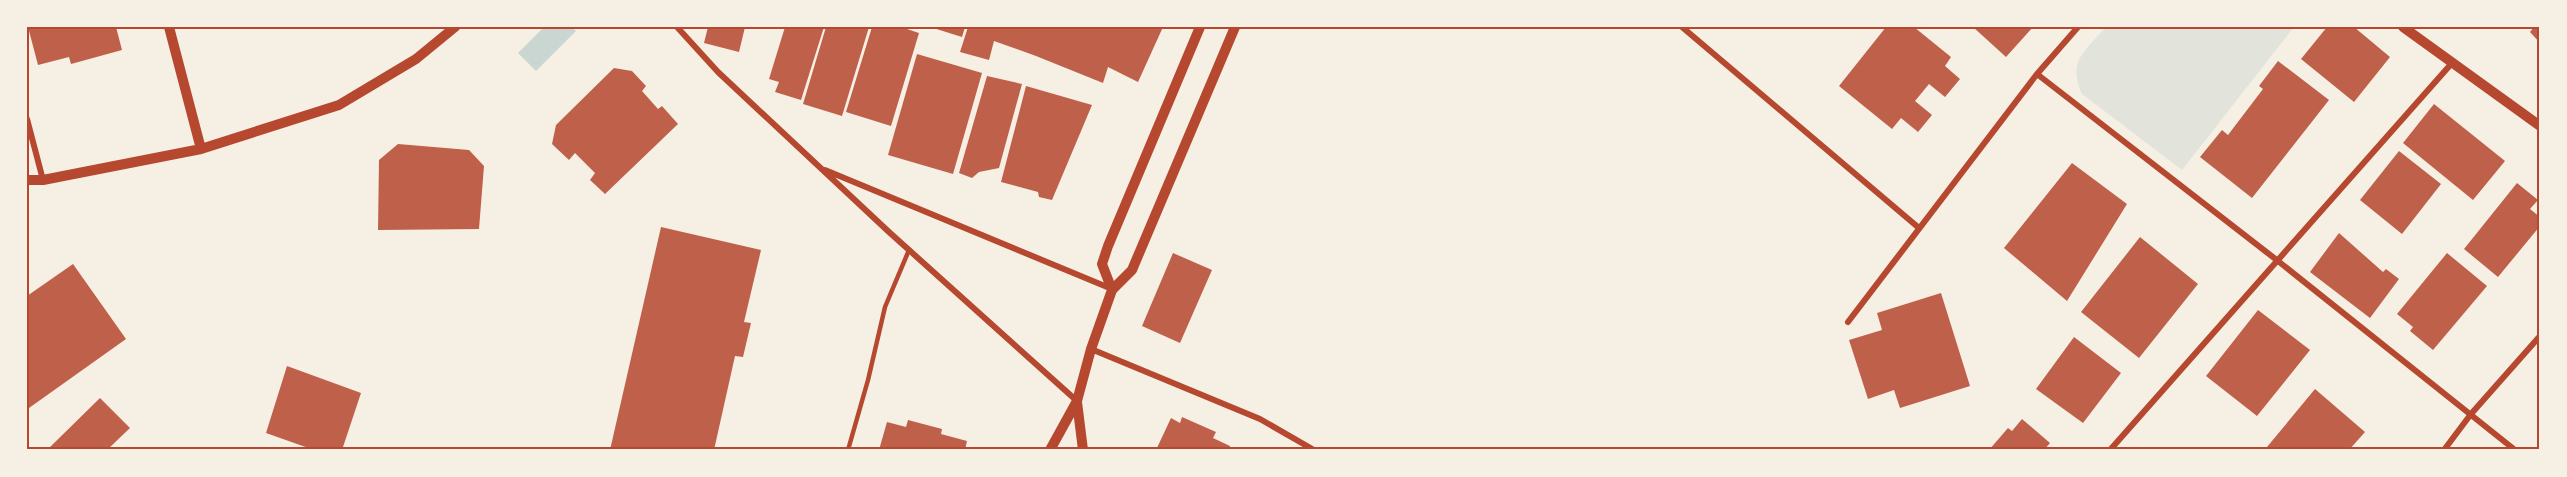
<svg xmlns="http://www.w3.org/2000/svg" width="2567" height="477" font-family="Montserrat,sans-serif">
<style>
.green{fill:#e2e4dc}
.water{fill:#c9d6d2}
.building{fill:#bf614a}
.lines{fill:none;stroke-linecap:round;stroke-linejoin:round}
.service{stroke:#b5482f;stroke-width:4.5}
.minor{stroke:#b5482f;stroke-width:6}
.tertiary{stroke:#b5482f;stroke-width:10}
.neatline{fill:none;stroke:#b5482f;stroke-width:2}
</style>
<rect width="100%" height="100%" fill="#f6efe4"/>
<path class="green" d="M2106,27h188l-112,143 -100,-76c-15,-33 3,-43 24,-67z"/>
<path class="water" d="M544,27h28l4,4 -40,40 -18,-18z"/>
<path class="building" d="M28,27h88l6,23 -51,14 -2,-7 -31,8z
M708,27h37l-6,25 -35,-9z
M785,27h39l-23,73 -26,-8 4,-10 -10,-3z
M826,27h43l-27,89 -39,-12z
M872,27h29l18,6 -28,93 -45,-14z
M930,27h35l-3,10z
M968,27h195l-25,55 -30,-15 -5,16 -67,-27 -42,-15 -5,19 -29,-8z
M1886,27h28l37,30 -6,9 15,13 -15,18 -16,-13 -14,17 17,14 -14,17 -17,-14 -9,11 -53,-43z
M1973,27h60l-27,30z
M2327,27h27l36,30 -36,45 -53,-43z
M2534,27h6v16l-10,-11z
M917,54l65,19 -29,101 -65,-19z
M2278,61l51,39 -77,98 -52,-41 22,-27 6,5 35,-46 -4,-3z
M614,68l18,3 14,15 -4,5 16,18 4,-3 16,18 -73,70 -15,-14 5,-7 -20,-20 -6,7 -17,-16 4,-19z
M987,76l35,8 -23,84 -20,4 -7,6 -13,-5z
M1026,86l66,19 -40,95 -13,-3 -1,-5 -37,-10z
M2434,104l71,57 -32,39 -70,-57z
M398,144l71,6 15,16 -5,63 -101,1 1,-70z
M2399,151l42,33 -39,50 -42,-34z
M2072,163l55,41 -60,97 -63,-53z
M2517,183l21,17 -8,9 10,8v9l-42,51 -34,-28z
M661,227l100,23 -17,72 7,1 -8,34 -8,-1 -21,94h-104z
M2339,233l44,39 3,-3 13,10 -29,39 -60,-46z
M2140,237l58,47 -59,74 -58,-46z
M1173,253l39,17 -32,73 -38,-17z
M2447,253l40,33 -54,64 -23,-19 3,-4 -16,-13z
M73,264l53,75 -97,69 -2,-3v-109z
M1941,293l29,93 -70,22 -6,-18 -26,9 -19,-59 33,-10 -5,-17z
M2258,310l52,40 -53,66 -51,-40z
M2074,337l47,36 -38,50 -47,-34z
M287,366l74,27 -19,57h-28l-48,-17z
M2315,389l50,43 -16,18h-78l-4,-3z
M100,398l30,30 -23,22h-60z
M1182,417l34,15 -3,6 17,8 -1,4h-73l15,-32 9,5z
M2022,419l28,24 -6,7h-55l19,-22 4,3z
M908,420l34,9 -1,5 26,7 -2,9h-86l8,-28 19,5z"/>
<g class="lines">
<path class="service" d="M848,450l20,-70 17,-73 24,-57"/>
<path class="minor" d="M677,27l41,45 171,160 188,169
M1682,27l237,201
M2037,74l241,187 237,189
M27,119l16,61
M825,170l287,119
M1848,322l189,-248 41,-47
M1091,349l169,70 54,31
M2110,450l342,-387
M2444,450l27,-36 69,-78"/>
<path class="tertiary" d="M169,27l32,122
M2403,27l137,99
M27,180h16l158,-31 138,-44 77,-46 39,-32
M1112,290l-10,-26 6,-18 92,-219
M1077,402l6,48
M1050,450l27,-49 14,-52 21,-59 20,-20 103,-243"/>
</g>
<rect width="2567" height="477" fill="none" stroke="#f6efe4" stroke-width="57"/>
<rect x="28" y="28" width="2510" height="420" class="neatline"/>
</svg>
